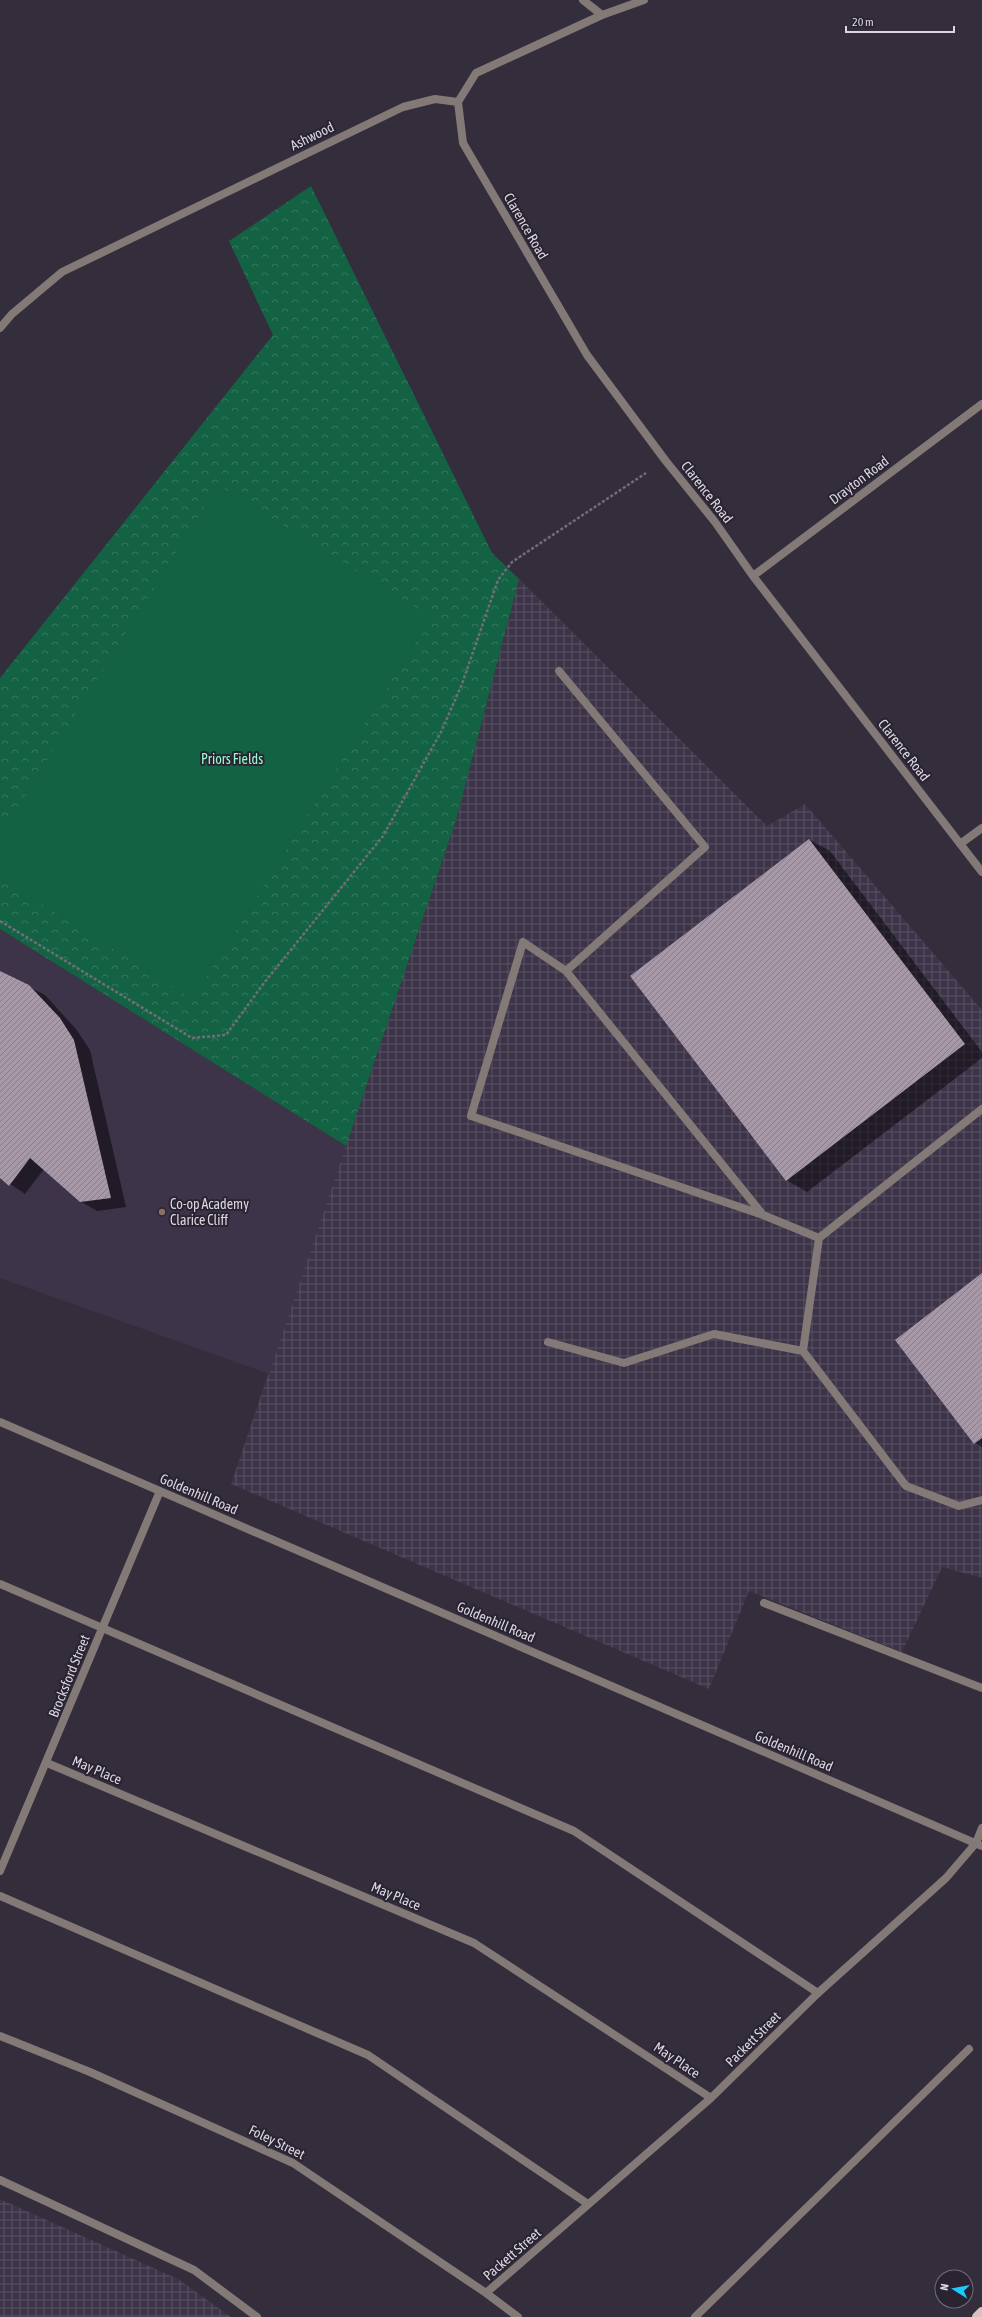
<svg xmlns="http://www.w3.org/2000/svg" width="982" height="2317" font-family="'Asap Condensed',sans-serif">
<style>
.industrial{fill:url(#industrial-grid)}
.built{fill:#3d3449}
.park{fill:url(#park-crowns)}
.pitch{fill:#136243}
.shadow{fill:#0007}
.building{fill:url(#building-hatch)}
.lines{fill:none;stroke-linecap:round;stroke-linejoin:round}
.path{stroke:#726d79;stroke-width:2.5;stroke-dasharray:3 2;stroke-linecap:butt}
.service{stroke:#837a77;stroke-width:8}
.minor{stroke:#837a77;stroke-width:8}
.tertiary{stroke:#837a77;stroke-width:8}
.primary{stroke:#d7c3be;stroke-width:10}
.education-dot{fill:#8d6e63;stroke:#292332;stroke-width:1.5}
.labels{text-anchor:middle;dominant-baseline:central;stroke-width:4;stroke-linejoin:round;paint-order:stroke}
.street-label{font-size:14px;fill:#dbd7e0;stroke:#292332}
.park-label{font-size:14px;fill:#92fdca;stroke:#292332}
.poi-label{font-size:14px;fill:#dbd7e0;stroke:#292332;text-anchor:start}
</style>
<defs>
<pattern id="industrial-grid" width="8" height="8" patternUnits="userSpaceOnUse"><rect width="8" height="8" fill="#3d3449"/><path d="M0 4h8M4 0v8" fill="none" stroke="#585163"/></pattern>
<pattern id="park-crowns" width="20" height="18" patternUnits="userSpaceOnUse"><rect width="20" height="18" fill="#136243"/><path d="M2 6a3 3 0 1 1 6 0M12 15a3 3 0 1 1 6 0" fill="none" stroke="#35785e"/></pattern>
<pattern id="building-hatch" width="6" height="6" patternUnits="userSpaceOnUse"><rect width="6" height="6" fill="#a798a8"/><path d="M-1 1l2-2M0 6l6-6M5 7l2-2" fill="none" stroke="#897e8a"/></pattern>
</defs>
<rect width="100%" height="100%" fill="#332d3c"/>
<path class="industrial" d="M519,579l248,247 38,-22 177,206v568l-40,-11 -40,85 -153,-61 -40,98 -478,-205 226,-667z
M0,2199l178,80 53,38h-231z"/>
<path class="built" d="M0,929l346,217 -77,228 -269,-96z"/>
<path class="park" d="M311,186l181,367 27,26 -62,238 -111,329 -346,-217v-251l273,-343 -44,-94z"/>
<path class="pitch" d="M218,485l213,132 -238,382 -193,-121v-42z"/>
<path class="shadow" d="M810,840l20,11 152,201v6l-175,134 -21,-12z
M0,972l45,23 31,34 14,21 36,157 -29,4 -17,-10 -36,-32 -19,25 -25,-17z
M982,1274v173l-7,-4z"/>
<path class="building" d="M809,839l156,205 -179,137 -156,-205z
M0,971l29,14 31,33 14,22 37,158 -31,4 -50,-44 -21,28 -9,-8z
M982,1273v165l-8,6 -79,-104z"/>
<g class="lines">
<path class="path" d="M0,921l192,117 34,-3 38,-52 119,-147 58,-104 21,-48 36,-104 14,-18 134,-89"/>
<path class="service" d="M559,671l146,176 -139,124
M763,1215l-197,-244 -43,-29 -52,174 292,99 56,23 163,-129
M548,1342l76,21 90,-29 89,17 16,-113
M803,1351l103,135 53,20 23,-6
M0,1584l574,247 244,162
M0,1896l368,159 220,149
M0,2180l194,90 63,47
M695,2317l274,-268"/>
<path class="minor" d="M0,328l12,-14 50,-42 341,-165 32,-8 23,3 5,41 124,212 78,105 50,62 38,54 229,296
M753,576l229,-172
M960,844l22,-16
M0,1422l982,424
M764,1603l218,85
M47,1763l427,180 237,155
M0,1871l160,-380
M0,2036l90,36 203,91 193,130 32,24
M486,2293l225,-195 107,-105 128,-115 30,-35 6,-15"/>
<path class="tertiary" d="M583,0l19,15
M458,102l18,-29 126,-58 42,-15"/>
<path class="primary" d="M977,2317l5,-5"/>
</g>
<circle class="education-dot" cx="162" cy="1212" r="4"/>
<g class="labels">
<g class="street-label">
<text transform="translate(312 136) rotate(-26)">Ashwood</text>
<text transform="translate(526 226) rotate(60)">Clarence Road</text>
<text transform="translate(859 480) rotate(-37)">Drayton Road</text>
<text transform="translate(707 492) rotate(52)">Clarence Road</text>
<text transform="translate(904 750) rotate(52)">Clarence Road</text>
<text transform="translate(199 1494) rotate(23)">Goldenhill Road</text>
<text transform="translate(496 1622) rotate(23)">Goldenhill Road</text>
<text transform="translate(69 1676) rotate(-68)">Brocksford Street</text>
<text transform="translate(794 1751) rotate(23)">Goldenhill Road</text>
<text transform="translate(97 1770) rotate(23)">May Place</text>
<text transform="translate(396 1896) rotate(23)">May Place</text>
<text transform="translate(753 2039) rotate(-45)">Packett Street</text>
<text transform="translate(677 2060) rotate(34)">May Place</text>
<text transform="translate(277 2142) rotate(26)">Foley Street</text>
<text transform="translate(512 2254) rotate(-41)">Packett Street</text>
</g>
<g class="park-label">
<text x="232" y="759">Priors Fields</text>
</g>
<g class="poi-label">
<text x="170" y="1204">Co-op Academy<tspan x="170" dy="16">Clarice Cliff</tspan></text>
</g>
</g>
<g transform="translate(954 2289) rotate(281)"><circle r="19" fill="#292332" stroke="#706b78"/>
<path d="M0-3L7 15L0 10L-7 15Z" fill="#1cc9fc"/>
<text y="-6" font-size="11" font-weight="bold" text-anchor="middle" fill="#dbd7e0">N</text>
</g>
<path d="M846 26v6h108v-6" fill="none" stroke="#dbd7e0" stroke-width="2"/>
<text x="852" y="26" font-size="12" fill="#dbd7e0" stroke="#292332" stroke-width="3" paint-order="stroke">20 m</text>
</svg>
